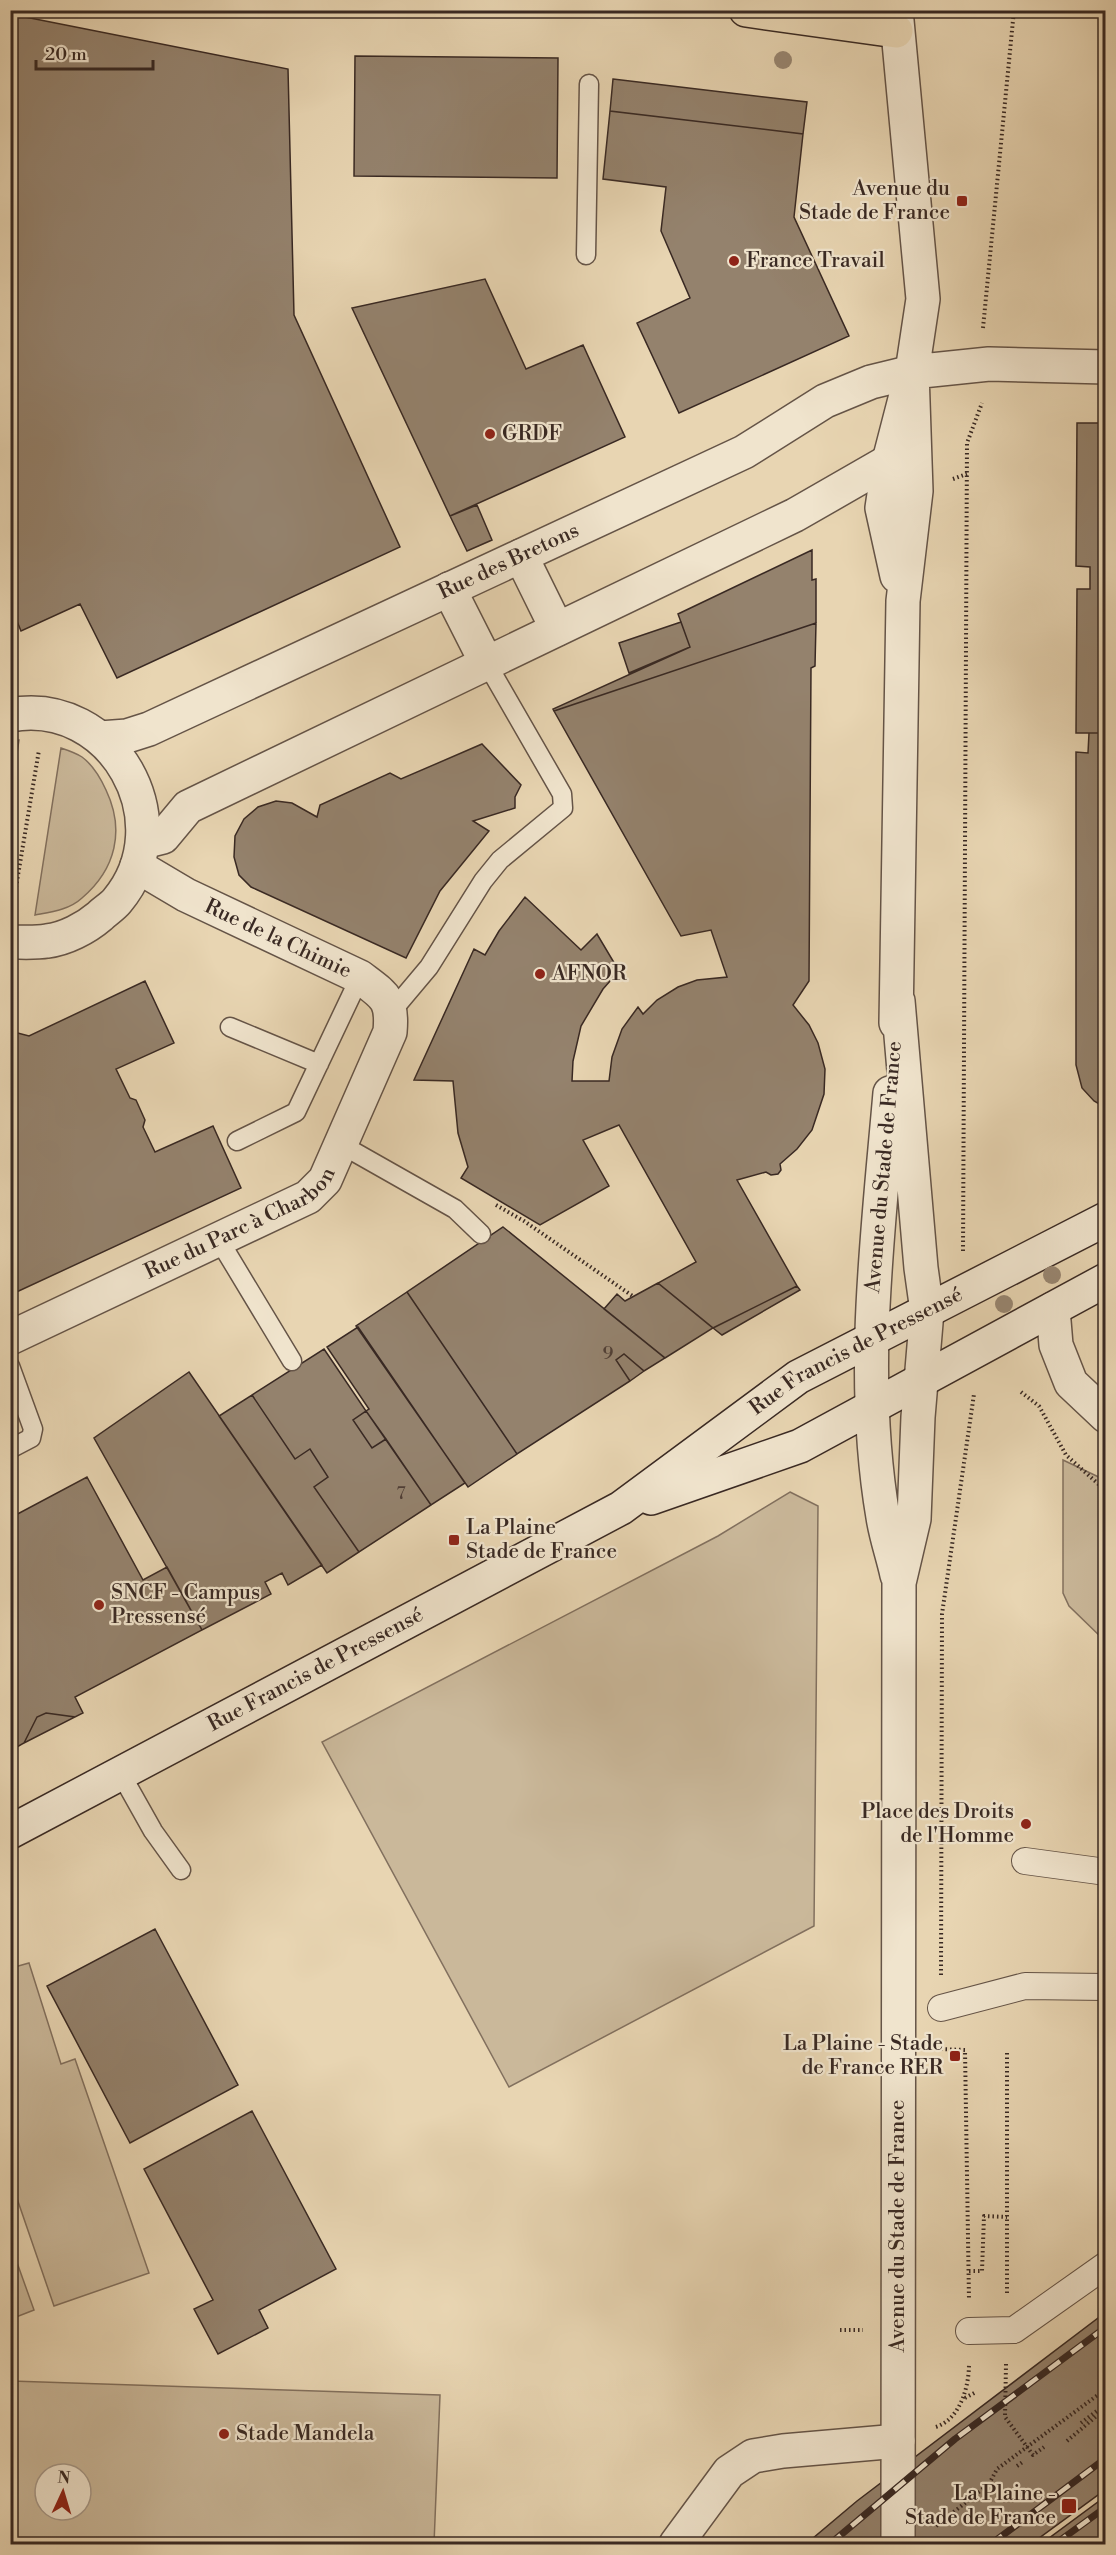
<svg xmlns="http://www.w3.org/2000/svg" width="1116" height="2555" font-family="'Libre Bodoni',serif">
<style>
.green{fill:#cab89a;stroke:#82705e;stroke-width:1.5;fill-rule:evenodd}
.building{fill:#94826d;stroke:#392923;stroke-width:1.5}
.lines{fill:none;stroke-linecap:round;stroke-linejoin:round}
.service-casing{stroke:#655447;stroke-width:21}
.pedestrian-casing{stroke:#655447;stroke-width:28}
.minor-casing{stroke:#655447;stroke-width:36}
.tertiary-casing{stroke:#655447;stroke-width:36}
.secondary-casing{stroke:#392923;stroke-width:36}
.motorway-casing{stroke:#392923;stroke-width:36}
.path{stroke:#392923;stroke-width:4;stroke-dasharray:1.5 3;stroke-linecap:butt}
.service{stroke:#f0e4cd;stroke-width:18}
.pedestrian{stroke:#f0e4cd;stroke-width:26}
.minor{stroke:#f0e4cd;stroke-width:33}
.tertiary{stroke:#f0e4cd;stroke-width:33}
.secondary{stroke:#f0e4cd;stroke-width:33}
.motorway{stroke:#e8d5b2;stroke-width:33}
.rail-casing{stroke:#392923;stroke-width:7}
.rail{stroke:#f0e4cd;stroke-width:4.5;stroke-dasharray:14;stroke-linecap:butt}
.tree{fill:#988671}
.poi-dot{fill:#8f2418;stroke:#f0e4cd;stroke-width:2}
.labels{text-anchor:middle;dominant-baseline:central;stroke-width:4.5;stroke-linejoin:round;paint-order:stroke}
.number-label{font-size:18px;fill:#503f36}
.poi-label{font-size:21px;fill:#392923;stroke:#f0e4cd;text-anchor:start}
.street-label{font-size:21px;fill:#392923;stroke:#f0e4cd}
</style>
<rect width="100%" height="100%" fill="#e8d5b2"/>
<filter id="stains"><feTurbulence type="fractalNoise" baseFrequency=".00333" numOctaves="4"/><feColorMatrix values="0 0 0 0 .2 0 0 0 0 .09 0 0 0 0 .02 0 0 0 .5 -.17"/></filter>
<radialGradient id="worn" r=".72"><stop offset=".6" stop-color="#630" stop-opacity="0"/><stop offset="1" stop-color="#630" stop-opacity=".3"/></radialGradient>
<path class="green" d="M19,740l-8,52v-51z
M61,748c6,2 15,5 21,9 11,8 19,22 24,33 19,40 10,79 -24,108 -13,12 -31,14 -47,17z
M1063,1460l42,20v161l-36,-35 -6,-13z
M790,1492l28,14 -4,420 -305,161 -187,-345 396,-206z
M29,1963l32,101 14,-5 74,214 -95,33 -43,-125v-213z
M10,2243l24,67 -23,9h-1z
M11,2381l429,14 -6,149h-423zM45,2474h36v36h-36z"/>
<path class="building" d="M10,14l278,55 6,246 106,232 -283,131 -37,-74 -59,27 -11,-27z
M355,56l203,2 -1,120 -203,-2z
M613,79l194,23 -4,32 -193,-23z
M610,111l193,23 -9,83 55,119 -170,77 -42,-90 53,-25 -29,-67 5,-44 -63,-8z
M1106,237v76l-7,-1z
M485,279l41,90 57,-24 42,92 -175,79 -98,-208z
M1077,423h29v310h-30l1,-144h13v-22l-14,-1z
M477,505l15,35 -25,11 -17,-35z
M812,550v30l4,-1v44l-262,88 -1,-2 137,-62 -12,-33z
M681,622l9,25 -61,26 -10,-30z
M816,623l-1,43 -4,2 -2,313 -16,24 16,20 9,18 7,26 -1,25 -12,36 -15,19 -17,15 1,6 -3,4 -7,1 -5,-3 -29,8 60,106 -84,42 -55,-45 38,-21 -77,-137 -36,15 26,46 -69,39 -79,-47 7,-11 -10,-34 -5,-52 -39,-1 60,-131 11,6 14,-24 26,-34 56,53 16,-16 22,37 -16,18 -22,37 -8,35 -1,20h37l3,-24 10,-28 16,-22 5,7 14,-14 21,-13 19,-7 30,-3 -16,-47 -30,6 -127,-225z
M1089,733h17v375l-12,-7 -12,-13 -6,-23v-313l12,1z
M482,744l39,41 -6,12v11l-42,13 16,10 -49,60 -34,67 -155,-71 -12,-12 -5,-18 1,-21 9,-17 14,-12 18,-6 16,2 25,14 3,-12 70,-32 11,6z
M145,981l29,62 -58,26 14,29 6,2 9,20 -2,7 12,25 58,-26 28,62 -231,107v-264l19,5z
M503,1227l162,131 -21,13 -20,-17 -8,6 14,21 -113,73 -110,-162z
M658,1283l55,45 -48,30 -61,-49 13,-15 8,7z
M797,1286l3,4 -78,45 -9,-7z
M407,1292l110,162 -49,33 -112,-161z
M358,1327l107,156 -34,22 -65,-94 3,-2 -42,-62z
M324,1349l42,62 -13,9 19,28 14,-9 45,66 -72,47 -45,-65 14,-10 -18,-28 -15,10 -43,-64z
M624,1354l20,17 -14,10 -14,-21z
M189,1372l133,193 -34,20 -6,-12 -17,9 6,12 -69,36 -108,-192z
M252,1395l43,64 15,-10 18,28 -14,10 45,65 -32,21 -108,-157z
M366,1411l20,28 -14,9 -19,-28z
M87,1477l56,103 24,-13 35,63 -127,67 8,16 -8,4 -29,-4 -9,4 -13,26 -7,4 -7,-12v-217z
M46,1713l29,4 -51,26 13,-26z
M155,1929l83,156 -108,58 -83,-157z
M252,2111l84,158 -77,41 9,18 -50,26 -24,-45 19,-9 -69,-131z
M1106,2312v177l-75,55h-225l51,-43z
M1106,2496v48h-65z"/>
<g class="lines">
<g class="service-casing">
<path id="service" d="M586,255l3,-171
M392,1011l37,-44 54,-86 17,-21 63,-52 -1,-14 -76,-132
M230,1027l89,37
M237,1141l59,-29 64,-135
M342,1145l113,64 26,25
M219,1240l73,121
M10,1366l23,63 -2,9 -21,11
M121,1774l32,57 28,39"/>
</g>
<g class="pedestrian-casing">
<path id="pedestrian" d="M1025,1861l81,11
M941,2008l84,-22 81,1
M969,2331l45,-1 92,-65"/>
</g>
<g class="minor-casing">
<g id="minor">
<path d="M521,556l36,73"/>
<path d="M449,589l37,73"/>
<path d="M10,715c103,-19 173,107 107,186 -5,6 -12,10 -17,15 -14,12 -35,23 -53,25 -12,2 -25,1 -37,1"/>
<path id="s1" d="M100,738l27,-2 22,-7 595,-277 81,-51 46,-19 41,-10"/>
<path d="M143,842l20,-5 25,-30 607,-292 94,-54 19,-14"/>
<path d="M1053,1309l3,36 15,38 35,33"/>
<path id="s2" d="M10,1338l298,-141 17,-17 65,-148c3,-33 -5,-36 -30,-55l-174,-82 -49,-29"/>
<path d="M676,2544l53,-72 24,-16 30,-5 115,-10"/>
</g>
</g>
<g class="tertiary-casing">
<path id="tertiary" d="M896,10l27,289 -11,73 -23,89 -7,47 15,68
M912,372l77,-8 117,3
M898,1001l23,267 6,43 -9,106 -4,102 -15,64 -1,961
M896,1023l7,-422 13,-110 -4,-119
M890,1093c-12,140 -31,283 -7,424 3,20 10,39 14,58"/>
</g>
<g class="secondary-casing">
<g id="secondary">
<path d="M651,1498l149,-52 306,-166"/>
<path id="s3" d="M10,1832l611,-324 177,-131 308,-158"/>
</g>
</g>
<g class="motorway-casing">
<path id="motorway" d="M746,10l150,21"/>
</g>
<path class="path" d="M983,328l31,-318
M953,479l14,-5
M13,905l26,-155
M496,1205l28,16 110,76
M963,1251l4,-808 15,-40
M1021,1392l18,14 27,49 40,36
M941,1975l1,-361 32,-220
M941,2040v9l24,1 4,250
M969,2271h13l2,-55 23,1
M1007,2293v-242
M840,2330h23
M1006,2364l-1,53 28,38 11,-8
M965,2398l11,-6
M1081,2423l25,-19
M936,2427c24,-8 33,-40 33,-63
M1067,2441l39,-33
M1017,2466l7,-5
M936,2526l53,-42 8,-15 109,-80"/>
<use href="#service" class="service"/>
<use href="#pedestrian" class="pedestrian"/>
<use href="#minor" class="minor"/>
<use href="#tertiary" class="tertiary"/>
<use href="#secondary" class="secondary"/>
<use href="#motorway" class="motorway"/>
<g class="rail-casing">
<path id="rail" d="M830,2544l125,-105 151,-112
M991,2544l115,-86
M1055,2544l51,-37"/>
</g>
<use href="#rail" class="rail"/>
</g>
<g class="tree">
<circle cx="783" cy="60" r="9"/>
<circle cx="1052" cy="1275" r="9"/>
<circle cx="1004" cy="1304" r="9"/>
</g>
<g class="poi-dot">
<rect x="956" y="195" width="12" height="12" rx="3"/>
<circle cx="734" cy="261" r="6"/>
<circle cx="490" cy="434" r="6"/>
<circle cx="540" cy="974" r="6"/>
<rect x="448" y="1534" width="12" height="12" rx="3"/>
<circle cx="99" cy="1605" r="6"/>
<circle cx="1026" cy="1824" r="6"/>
<rect x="949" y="2050" width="12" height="12" rx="3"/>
<circle cx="224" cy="2434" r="6"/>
<rect x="1061" y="2498" width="16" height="16" rx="3"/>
</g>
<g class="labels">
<g class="number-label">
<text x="608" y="1353">9</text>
<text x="401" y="1493">7</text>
</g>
<g class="poi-label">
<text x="950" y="189" text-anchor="end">Avenue du<tspan x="950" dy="24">Stade de France</tspan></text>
<text x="746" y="261">France Travail</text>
<text x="502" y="434">GRDF</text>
<text x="552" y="974">AFNOR</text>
<text x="466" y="1528">La Plaine<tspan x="466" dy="24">Stade de France</tspan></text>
<text x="111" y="1593">SNCF - Campus<tspan x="111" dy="24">Pressensé</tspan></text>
<text x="1014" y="1812" text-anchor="end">Place des Droits<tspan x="1014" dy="24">de l'Homme</tspan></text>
<text x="943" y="2044" text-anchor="end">La Plaine - Stade<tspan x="943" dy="24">de France RER</tspan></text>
<text x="236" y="2434">Stade Mandela</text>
<text x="1056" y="2494" text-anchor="end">La Plaine -<tspan x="1056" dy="24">Stade de France</tspan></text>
</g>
<g class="street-label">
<text stroke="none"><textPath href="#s1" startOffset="447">Rue des Bretons</textPath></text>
<text transform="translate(278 939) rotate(25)">Rue de la Chimie</text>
<text transform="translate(884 1167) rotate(-85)">Avenue du Stade de France</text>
<text stroke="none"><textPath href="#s2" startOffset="258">Rue du Parc à Charbon</textPath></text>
<text stroke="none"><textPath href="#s3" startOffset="975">Rue Francis de Pressensé</textPath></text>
<text stroke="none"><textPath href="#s3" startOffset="346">Rue Francis de Pressensé</textPath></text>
<text transform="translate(898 2226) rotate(-90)">Avenue du Stade de France</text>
</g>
</g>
<rect width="1116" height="2555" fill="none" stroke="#e8d5b2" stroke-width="36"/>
<rect x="12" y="12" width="1092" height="2531" fill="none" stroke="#392923" stroke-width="3"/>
<rect x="18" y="18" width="1080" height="2519" fill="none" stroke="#392923" stroke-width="1.5"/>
<g transform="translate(63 2492) rotate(4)"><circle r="28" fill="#f0e4cd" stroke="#a79989" stroke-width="1.5"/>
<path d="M0-4.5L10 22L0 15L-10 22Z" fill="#8f2418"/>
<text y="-9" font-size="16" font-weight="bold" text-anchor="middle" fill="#392923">N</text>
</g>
<path d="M36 60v9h117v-9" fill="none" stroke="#392923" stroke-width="3"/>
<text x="45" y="60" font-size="18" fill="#392923" stroke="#f0e4cd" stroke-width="4.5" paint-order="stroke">20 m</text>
<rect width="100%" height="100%" filter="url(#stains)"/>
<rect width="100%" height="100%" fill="url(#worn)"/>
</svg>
